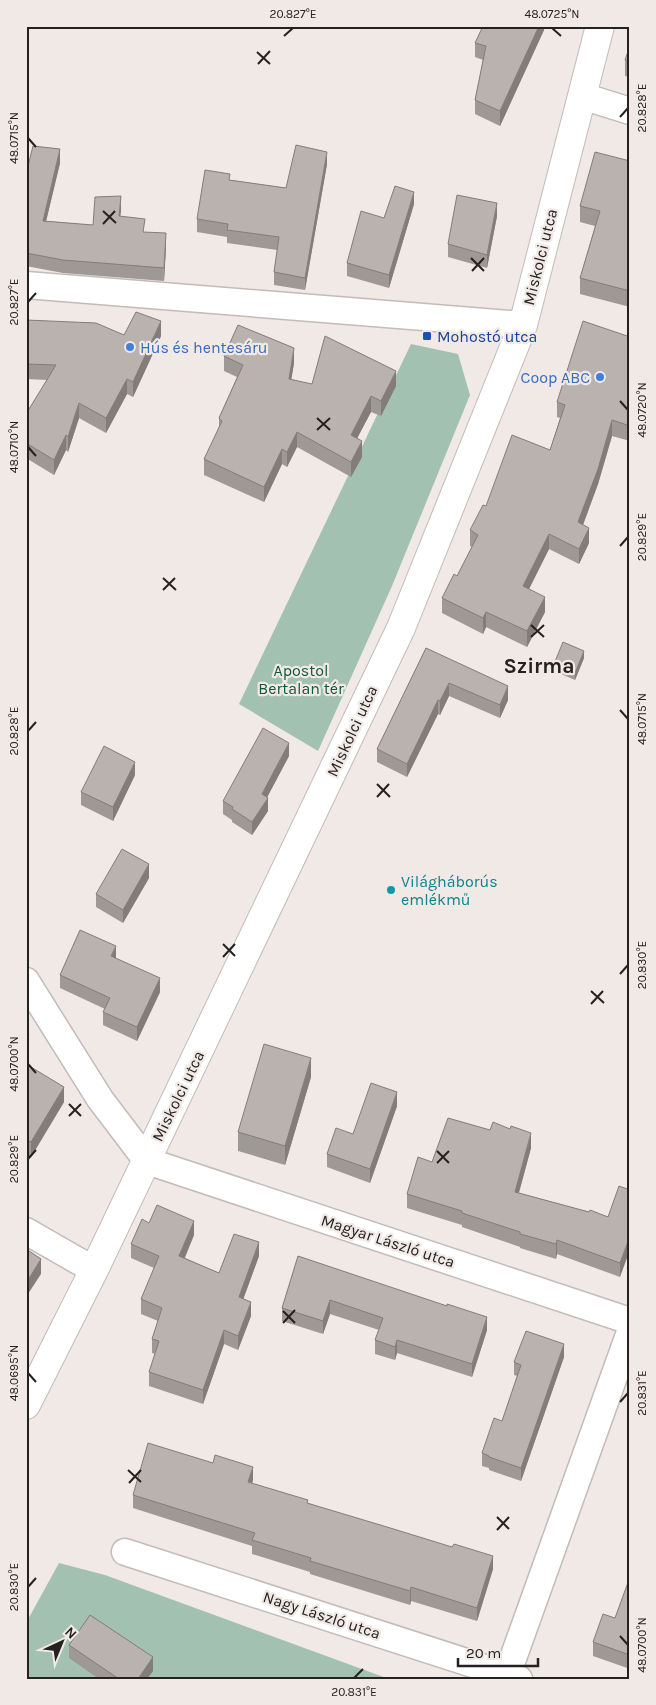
<svg xmlns="http://www.w3.org/2000/svg" width="656" height="1705" font-family="Karla,sans-serif">
<style>
.green{fill:#a3c1b1}
.lines{fill:none;stroke-linecap:round;stroke-linejoin:round}
.minor-casing{stroke:#c3bbb8;stroke-width:29}
.secondary-casing{stroke:#c3bbb8;stroke-width:30}
.minor{stroke:#fff;stroke-width:26}
.secondary{stroke:#fff;stroke-width:28}
.wall{fill:#9f9996}
.shaded-wall{fill:#827d7a}
.building{fill:#b9b2af;stroke:#827d7a}
.ticks{fill:none;stroke:#242120;stroke-width:2}
.transit-dot{fill:#1a4fb4;stroke:#f0e9e5;stroke-width:2}
.shop-dot{fill:#3f7fe0;stroke:#f0e9e5;stroke-width:2}
.culture-dot{fill:#0f9aa8;stroke:#f0e9e5;stroke-width:2}
.labels{text-anchor:middle;dominant-baseline:central;stroke-width:4.5;stroke-linejoin:round;paint-order:stroke}
.street-label{font-size:16px;fill:#242120;stroke:#f0e9e5}
.transit-label{font-size:16px;fill:#164399;stroke:#f0e9e5;text-anchor:start}
.shop-label{font-size:16px;fill:#366cbe;stroke:#f0e9e5;text-anchor:start}
.park-label{font-size:16px;fill:#10583d;stroke:#f0e9e5}
.culture-label{font-size:16px;fill:#0d838f;stroke:#f0e9e5;text-anchor:start}
.district-label{font-size:21px;font-weight:bold;fill:#242120;stroke:#f0e9e5}
.neatline{fill:none;stroke:#242120;stroke-width:2}
.ticks-label{font-size:12px;text-anchor:middle;fill:#242120}
</style>
<rect width="100%" height="100%" fill="#f0e9e5"/>
<path class="green" d="M411,344l47,10 12,41 -78,191 -74,165 -79,-47z
M59,1563l46,12 284,104h-363v-56z"/>
<g class="lines">
<g class="minor-casing">
<path id="minor" d="M582,96l48,15
M26,285l497,40
M26,981l74,118 47,62 483,160
M26,1231l68,39
M125,1552l394,127
M507,1675l123,-343"/>
</g>
<g class="secondary-casing">
<path id="secondary" d="M26,1405l68,-135 307,-642 122,-303 77,-299"/>
</g>
<use href="#minor" class="minor"/>
<use href="#secondary" class="secondary"/>
</g>
<path class="wall" d="M544,26v4l-44,96 -25,-12v-14l8,-40 -8,-3v-14z
M630,46v31l-5,-1v-16z
M630,161v146l-50,-13v-16l15,-52 -15,-4v-16z
M60,163l-14,58 47,4 28,-15 -1,6 46,31 -2,34 -101,-8 -37,-7v-92z
M327,164l-22,126 -31,-5v-13l3,-22 -50,-7v-6l-30,-5v-13l33,-39 56,8z
M414,204l-25,84 -42,-12v-13l37,-45z
M497,216l-10,52 -39,-11v-13z
M26,320l98,15 37,1 -28,61 -6,-3 -21,39 -27,-15 -11,34 -2,-2 -12,25 -28,-17v-44l21,-34 -21,-1z
M630,337v104l-18,-5 -14,48 -15,41 6,18 -10,21 -30,-15 -20,40 16,23 -18,35 -41,-20 -3,7 -41,-21v-15l15,-22 15,-29 -2,-1v-16l16,-24 64,-56 10,-32 -3,-1v-15z
M224,356l70,7 -3,17 21,4 84,2 -15,30 -10,-4 -14,26 5,19 -11,20 -54,-30 -10,20 -5,-3 -18,38 -60,-27v-16l15,-30v-11l18,-41 -13,-6z
M426,648l82,52 -8,18 -51,-22 -9,19 -2,-1 -31,63 -30,-15v-13z
M584,658l-9,22 -21,-9v-7z
M289,756l-22,41 1,14 -16,24 -20,-13v-2l-9,-6v-13z
M135,775l-22,46 -32,-16v-13z
M149,878l-26,45 -27,-16v-13z
M116,958l44,34 -23,49 -34,-16v-13l2,-3 -45,-21v-13z
M26,1064l38,38 -33,55 -5,-3z
M311,1077l-26,88 -47,-14v-19z
M397,1106l-27,77 -43,-16v-13l26,-20z
M531,1148l-12,45 70,19 19,5 22,-27 -10,87 -63,-23 -1,5 -36,-11v-1l-58,-20v-2l-55,-17v-14l25,-32z
M149,1223l45,12 -9,23 34,15 40,-17 -16,43 8,17 -13,34 -14,-6 -21,60 -54,-18v-14l6,-18 -3,-1v-14l6,-18 -17,-7v-15l13,-31 -23,-10v-14z
M298,1256l189,74 -15,47 -75,-24 -2,7 -20,-6v-14l4,-10 -49,-16 -7,20 -41,-13v-13z
M564,1357l-43,124 -32,-11v-2l-7,-2v-13l20,-32 15,-45 -3,-1v-13z
M213,1463l40,17 -1,3 241,86 -16,52 -66,-20 -1,4 -100,-31v-2l-58,-18v-8l-119,-38v-13z
M630,1577v92l-37,-13v-14l22,-24z
M69,1645l84,26 -6,8h-48l-30,-21z"/>
<path class="shaded-wall" d="M539,26h5v4l-44,96v-15z
M60,149v14l-17,71v-13z
M327,152v12l-22,126v-12z
M414,192v12l-25,84v-13z
M121,196v14l-2,20v-14z
M497,203v13l-10,52v-13z
M166,233v14l-2,34v-13z
M161,321v15l-28,61v-15z
M294,348v15l-5,31v-15z
M396,371v15l-15,30v-15z
M127,379v15l-21,39v-15z
M371,396v16l-20,38v-15z
M79,403v15l-11,34v-15z
M612,420v16l-14,48 -20,54v-16z
M297,432v15l-10,20v-15z
M66,435v15l-12,25v-15z
M362,441v16l-11,20v-15z
M282,449v15l-18,38v-15z
M589,528v15l-10,21v-15z
M549,534v15l-26,52v-15z
M545,597v15l-18,35v-16z
M486,612v15l-3,7v-16z
M584,651v7l-9,22v-7z
M449,683v13l-9,19v-14z
M508,686v14l-8,18v-13z
M438,700v14l-31,63v-13z
M289,743v13l-27,51v-13z
M135,762v13l-22,46v-14z
M268,798v13l-16,24v-13z
M149,864v14l-26,45v-13z
M116,946v14l-5,-4z
M160,978v14l-23,49v-14z
M29,1034v14l-3,5v-14z
M311,1058v19l-26,88v-19z
M64,1087v15l-33,55v-15z
M397,1092v14l-27,77v-14z
M531,1133v15l-16,58v-14z
M194,1221v14l-15,35v-14z
M630,1236v14l-10,27v-14z
M557,1240v14l-1,5v-15z
M259,1242v14l-20,55v-14z
M41,1259v15l-15,23v-14z
M330,1300v14l-7,20v-13z
M251,1302v14l-13,34v-14z
M487,1317v13l-15,47v-13z
M224,1330v14l-21,60v-14z
M397,1340v13l-2,7v-13z
M564,1344v13l-43,124v-13z
M253,1467v13l-5,16v-14z
M493,1556v13l-16,52v-13z
M411,1587v14l-1,4v-14z
M153,1657v14l-6,8h-9z"/>
<path class="building" d="M483,26h56l-39,85 -25,-11 11,-54 -11,-3z
M630,46v15l-5,-1z
M296,145l31,7 -22,126 -31,-6 5,-35 -52,-7 1,-6 -31,-5 8,-49 25,4 -1,6 57,8z
M33,146l27,3 -17,72 50,4 2,-28 26,-1 -2,20 26,3 -2,13 23,1 -2,35 -101,-8 -37,-7v-79z
M595,152l35,9v130l-50,-13 20,-67 -20,-5z
M395,186l19,6 -25,83 -42,-12 14,-52 23,7z
M457,195l40,8 -10,52 -39,-11z
M136,312l25,9 -28,61 -6,-3 -21,39 -27,-15 -11,34 -2,-2 -12,25 -28,-17v-29l30,-49 -30,-1v-44l70,3 28,12z
M583,321l47,16v89l-18,-6 -14,49 -20,53 11,6 -10,21 -30,-15 -26,52 22,11 -18,34 -41,-19 -3,6 -41,-20 12,-24 3,2 21,-41 -8,-5 13,-25 3,1 26,-71 38,15 15,-45 -8,-3z
M238,325l56,23 -5,31 23,5 13,-48 71,35 -15,30 -10,-5 -20,39 11,6 -11,21 -54,-30 -10,20 -5,-3 -18,38 -60,-28 18,-38 -3,-3 24,-53 -19,-9z
M563,642l21,9 -9,22 -21,-9z
M426,648l82,38 -8,19 -51,-22 -9,18 -2,-1 -31,64 -30,-15z
M263,728l26,15 -27,51 6,4 -16,24 -20,-13 1,-2 -10,-6z
M104,746l31,16 -22,45 -32,-15z
M122,849l27,15 -26,46 -27,-16z
M80,930l36,16 -5,10 49,22 -23,49 -34,-15 7,-14 -50,-23z
M26,1032l3,2 -3,5z
M264,1044l47,14 -26,88 -47,-14z
M26,1064l38,23 -33,55 -5,-2z
M371,1083l26,9 -27,77 -43,-15 9,-26 17,6z
M448,1118l42,12 3,-8 17,7 1,-3 20,7 -16,59 74,20 1,-2 18,7 11,-31 11,4v46l-10,27 -63,-23 -1,4 -36,-10v-2l-58,-19v-2l-55,-17 11,-37 14,5z
M157,1205l37,16 -15,35 40,17 15,-39 25,8 -20,55 12,5 -13,34 -14,-6 -21,60 -54,-18 10,-31 -7,-2 10,-31 -21,-9 18,-43 -28,-12 11,-25 7,4z
M26,1249l15,10 -15,24z
M298,1256l149,50v-2l40,13 -15,47 -75,-24 -2,7 -20,-7 8,-22 -53,-18 -7,21 -41,-13z
M526,1331l38,13 -43,124 -32,-11v-1l-7,-3 12,-35 8,3 19,-56 -7,-3z
M148,1443l65,20 2,-8 38,12 -5,15 60,18 -1,3 80,24 65,20 2,-3 39,12 -16,52 -66,-21 -1,4 -100,-30 1,-3 -59,-18 3,-7 -122,-38z
M630,1577v78l-37,-13 10,-28 12,4z
M90,1615l63,42 -15,22h-19l-50,-34z"/>
<path class="ticks" d="M552,28l9,8M284,36l9,-8M257,52l13,12M258,64l12,-13M620,117l8,-9M28,138l8,9M103,211l13,12M103,224l12,-13M471,258l13,13M472,271l12,-13M28,302l8,-9M620,401l8,9M317,418l13,12M317,430l13,-12M28,447l8,9M620,546l8,-9M163,578l13,12M163,590l12,-12M531,625l13,12M531,637l13,-12M620,710l8,9M28,731l8,-9M377,784l13,13M377,797l12,-13M223,944l12,12M223,957l12,-13M620,974l8,-9M591,991l13,12M591,1004l12,-13M28,1064l8,9M69,1104l12,12M69,1116l12,-12M437,1151l12,12M28,1159l8,-9M437,1163l12,-12M283,1311l12,12M283,1323l12,-13M28,1373l8,9M620,1402l8,-9M128,1470l13,12M129,1483l12,-13M497,1517l12,12M497,1530l12,-13M28,1587l8,-9M620,1636l8,9M354,1678l9,-9"/>
<rect class="transit-dot" x="422" y="331" width="10" height="10" rx="2.5"/>
<g class="shop-dot">
<circle cx="130" cy="347" r="5"/>
<circle cx="600" cy="377" r="5"/>
</g>
<circle class="culture-dot" cx="391" cy="890" r="5"/>
<g class="labels">
<g class="street-label">
<text transform="translate(540 257) rotate(-76)">Miskolci utca</text>
<text transform="translate(352 731) rotate(-65)">Miskolci utca</text>
<text transform="translate(178 1096) rotate(-64)">Miskolci utca</text>
<text transform="translate(388 1241) rotate(18)">Magyar László utca</text>
<text transform="translate(322 1615) rotate(18)">Nagy László utca</text>
</g>
<g class="transit-label">
<text x="437" y="336">Mohostó utca</text>
</g>
<g class="shop-label">
<text x="140" y="347">Hús és hentesáru</text>
<text x="590" y="377" text-anchor="end">Coop ABC</text>
</g>
<g class="park-label">
<text x="301" y="670">Apostol<tspan x="301" dy="18">Bertalan tér</tspan></text>
</g>
<g class="culture-label">
<text x="401" y="881">Világháborús<tspan x="401" dy="18">emlékmű</tspan></text>
</g>
<g class="district-label">
<text x="539" y="666">Szirma</text>
</g>
</g>
<rect width="656" height="1705" fill="none" stroke="#f0e9e5" stroke-width="55"/>
<g transform="translate(62 1642) rotate(44)" stroke="#f0e9e5" stroke-width="4" paint-order="stroke">
<path d="M0-4L9 19L0 12L-9 19Z" fill="#242120"/>
<text y="-8" font-size="14" font-weight="bold" text-anchor="middle" fill="#242120">N</text>
</g>
<path d="M458 1658v8h80v-8" fill="none" stroke="#242120" stroke-width="2.5"/>
<text x="466" y="1658" font-size="15" fill="#242120" stroke="#f0e9e5" stroke-width="4" paint-order="stroke">20 m</text>
<rect x="28" y="28" width="600" height="1650" class="neatline"/>
<g class="ticks-label">
<text x="293" y="18">20.827°E</text>
<text x="552" y="18">48.0725°N</text>
<text transform="translate(642 108) rotate(-90)" y="4">20.828°E</text>
<text transform="translate(14 138) rotate(-90)" y="4">48.0715°N</text>
<text transform="translate(14 302) rotate(-90)" y="4">20.827°E</text>
<text transform="translate(642 410) rotate(-90)" y="4">48.0720°N</text>
<text transform="translate(14 447) rotate(-90)" y="4">48.0710°N</text>
<text transform="translate(642 537) rotate(-90)" y="4">20.829°E</text>
<text transform="translate(642 719) rotate(-90)" y="4">48.0715°N</text>
<text transform="translate(14 731) rotate(-90)" y="4">20.828°E</text>
<text transform="translate(642 965) rotate(-90)" y="4">20.830°E</text>
<text transform="translate(14 1064) rotate(-90)" y="4">48.0700°N</text>
<text transform="translate(14 1159) rotate(-90)" y="4">20.829°E</text>
<text transform="translate(14 1373) rotate(-90)" y="4">48.0695°N</text>
<text transform="translate(642 1393) rotate(-90)" y="4">20.831°E</text>
<text transform="translate(14 1587) rotate(-90)" y="4">20.830°E</text>
<text transform="translate(642 1645) rotate(-90)" y="4">48.0700°N</text>
<text x="354" y="1696">20.831°E</text>
</g>
</svg>
